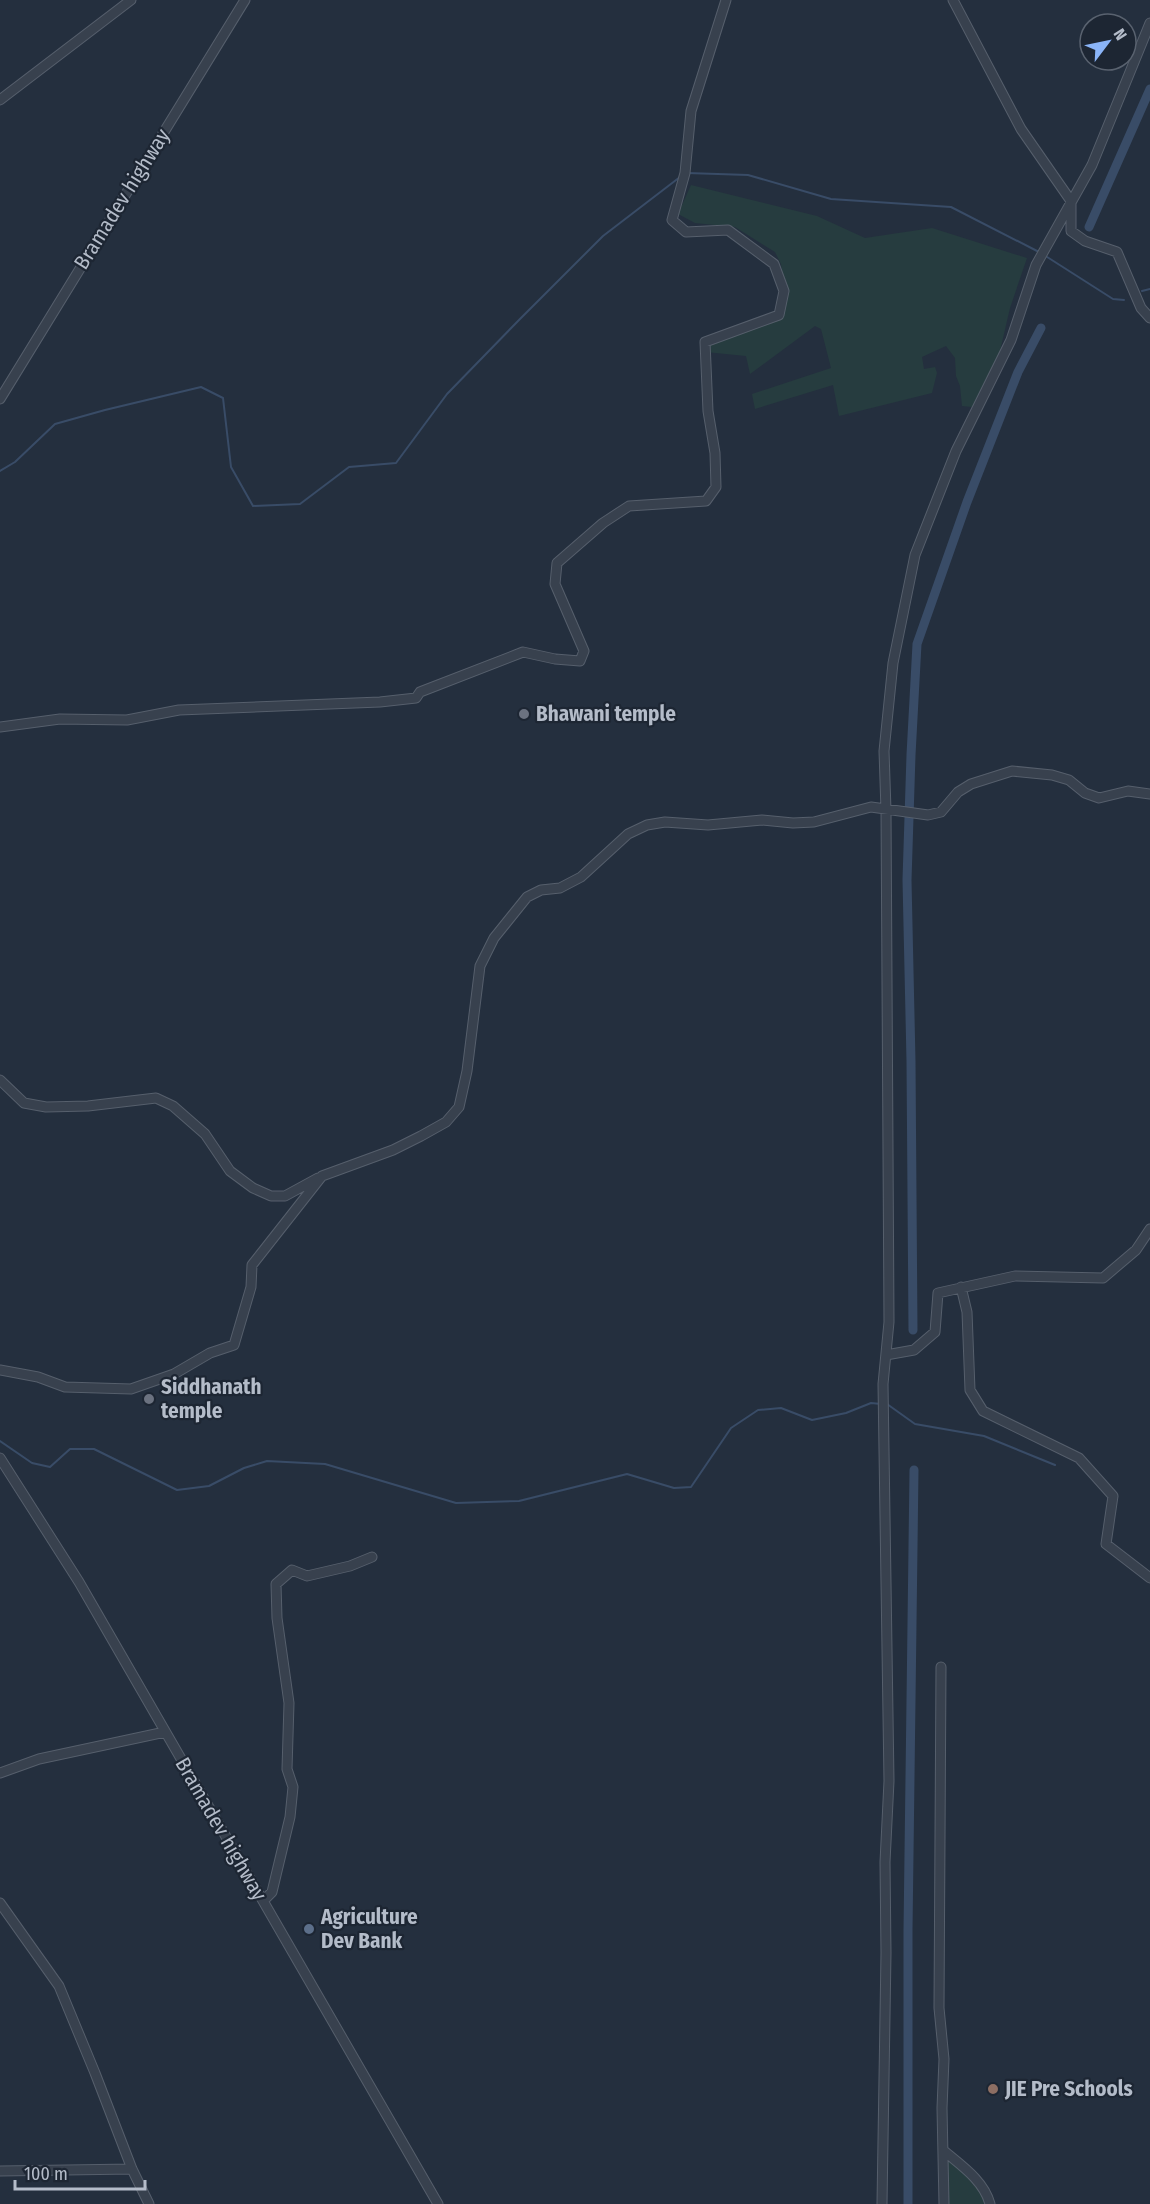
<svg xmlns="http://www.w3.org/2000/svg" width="1150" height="2204" font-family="'Fira Sans Condensed',sans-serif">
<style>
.green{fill:#263c3f}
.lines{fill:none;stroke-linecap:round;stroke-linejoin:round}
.stream{stroke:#394c67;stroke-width:2}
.canal{stroke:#394c67;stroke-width:9}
.minor-casing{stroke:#565f6c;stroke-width:11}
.minor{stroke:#38414e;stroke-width:9}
.worship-dot{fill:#6b7280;stroke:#1d2633;stroke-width:2}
.service-dot{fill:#5c6f8a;stroke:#1d2633;stroke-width:2}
.education-dot{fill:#8d6e63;stroke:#1d2633;stroke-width:2}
.labels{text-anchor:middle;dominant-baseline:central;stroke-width:4.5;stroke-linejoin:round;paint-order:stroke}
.street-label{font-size:21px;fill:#b4bcc9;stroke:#1d2633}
.poi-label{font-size:21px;font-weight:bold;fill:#b4bcc9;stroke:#1d2633;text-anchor:start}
</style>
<rect width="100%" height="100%" fill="#242f3e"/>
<path class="green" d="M691,185l126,31 48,22 67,-10 95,30 -17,50 -10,43 -28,56 -10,-1 -2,-20 -4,-10 -1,-18 -9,-12 -24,11 2,12 11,-2 2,6 -5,20 -93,23 -6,-31 -78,24 -3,-15 79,-26 -10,-39 -6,-3 -65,48 -4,-18 -40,-4 2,-9 73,-26 4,-24 -4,-29 -6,-12 -40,-25 -40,-4 -17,-9z
M948,2157l37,36 3,11h-39z"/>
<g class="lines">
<path class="stream" d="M687,173l61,2 83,24 120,8 88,45
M1044,255l69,44 11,1
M1142,291l8,-2
M0,471l15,-9 40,-38 50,-14 96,-23 22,11 8,69 22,39 47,-2 49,-37 47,-4 51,-69 72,-74 84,-84 77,-59
M887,1404l28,20 69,12 71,29
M0,1441l32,22 18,4 20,-18h24l83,41 32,-4 35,-18 23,-7 58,3 131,39 63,-2 108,-27 47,14 17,-1 40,-59 27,-18 23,-2 31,12 34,-7 25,-10 10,1"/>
<path class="canal" d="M1089,227l61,-138
M913,1330l-2,-269 -4,-181 4,-125 6,-111 50,-142 51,-130 23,-44
M908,2204v-273l6,-461"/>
<g class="minor-casing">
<path id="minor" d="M953,0l68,129 50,72v30l14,10 32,11 24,56 9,10
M0,100l131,-100
M0,399l245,-399
M0,727l60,-8 67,1 52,-10 201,-8 36,-4 4,-6 103,-40 32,7 25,2 4,-10 -29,-67 2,-21 46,-40 26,-17 77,-5 10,-14 -1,-34 -7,-42 -3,-69 74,-27 5,-24 -10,-27 -46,-34 -42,2 -14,-12 13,-47 6,-62 35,-111
M0,1080l24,23 22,4 42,-1 68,-8 17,8 32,28 25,37 23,17 18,8h14l33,-18
M961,1287l6,25 3,78 13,21 96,47 34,38 -7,48 44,34
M886,1355l28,-5 21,-18 3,-39 77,-17 88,2 33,-28 14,-21
M0,1370l38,7 27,10 66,2 43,-15 36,-21 24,-8 17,-58 1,-22 70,-89 71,-26 28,-14 25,-14 13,-15 8,-36 13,-105 14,-28 33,-41 14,-7 19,-2 21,-11 47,-43 19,-9 18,-3 43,3 54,-5 31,3 21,-1 57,-15 57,8 13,-3 17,-20 13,-8 41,-13 40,4 17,5 16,13 14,5 29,-7 22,3
M0,1458l79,124 359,622
M941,1667l-2,341 5,51 -2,49 2,96
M0,1773l39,-14 126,-27
M263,1901l9,-9 18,-75 3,-30 -6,-18 2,-66 -12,-85 -1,-34 16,-14 15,6 43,-10 22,-9
M0,1903l59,83 36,87 37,96 17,35
M944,2151c18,15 40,30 46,53
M0,2171l132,-2
M882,2204l4,-251 -1,-91 4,-81 -6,-397 6,-62 -3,-512 -2,-59 9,-88 22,-108 41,-104 55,-111 25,-75 56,-100 58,-142"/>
</g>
<use href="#minor" class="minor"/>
</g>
<g class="worship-dot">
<circle cx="524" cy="714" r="6"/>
<circle cx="149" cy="1399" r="6"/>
</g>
<circle class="service-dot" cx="309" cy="1929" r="6"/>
<circle class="education-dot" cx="993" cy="2089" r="6"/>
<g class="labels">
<g class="street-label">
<text transform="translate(122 199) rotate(-58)">Bramadev highway</text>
<text transform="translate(221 1829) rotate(60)">Bramadev highway</text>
</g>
<g class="poi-label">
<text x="536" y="714">Bhawani temple</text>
<text x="161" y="1387">Siddhanath<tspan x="161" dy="24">temple</tspan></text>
<text x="321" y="1917">Agriculture<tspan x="321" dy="24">Dev Bank</tspan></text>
<text x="1005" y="2089">JIE Pre Schools</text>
</g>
</g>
<g transform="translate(1108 42) rotate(58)"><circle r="28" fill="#1d2633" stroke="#59626f" stroke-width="1.5"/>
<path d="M0-4.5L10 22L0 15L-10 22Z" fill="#8ab4f8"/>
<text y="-9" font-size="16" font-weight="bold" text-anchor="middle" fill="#b4bcc9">N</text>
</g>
<path d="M15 2180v9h130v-9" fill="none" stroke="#b4bcc9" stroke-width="3"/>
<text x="24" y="2180" font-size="18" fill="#b4bcc9" stroke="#1d2633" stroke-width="4.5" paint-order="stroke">100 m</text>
</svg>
